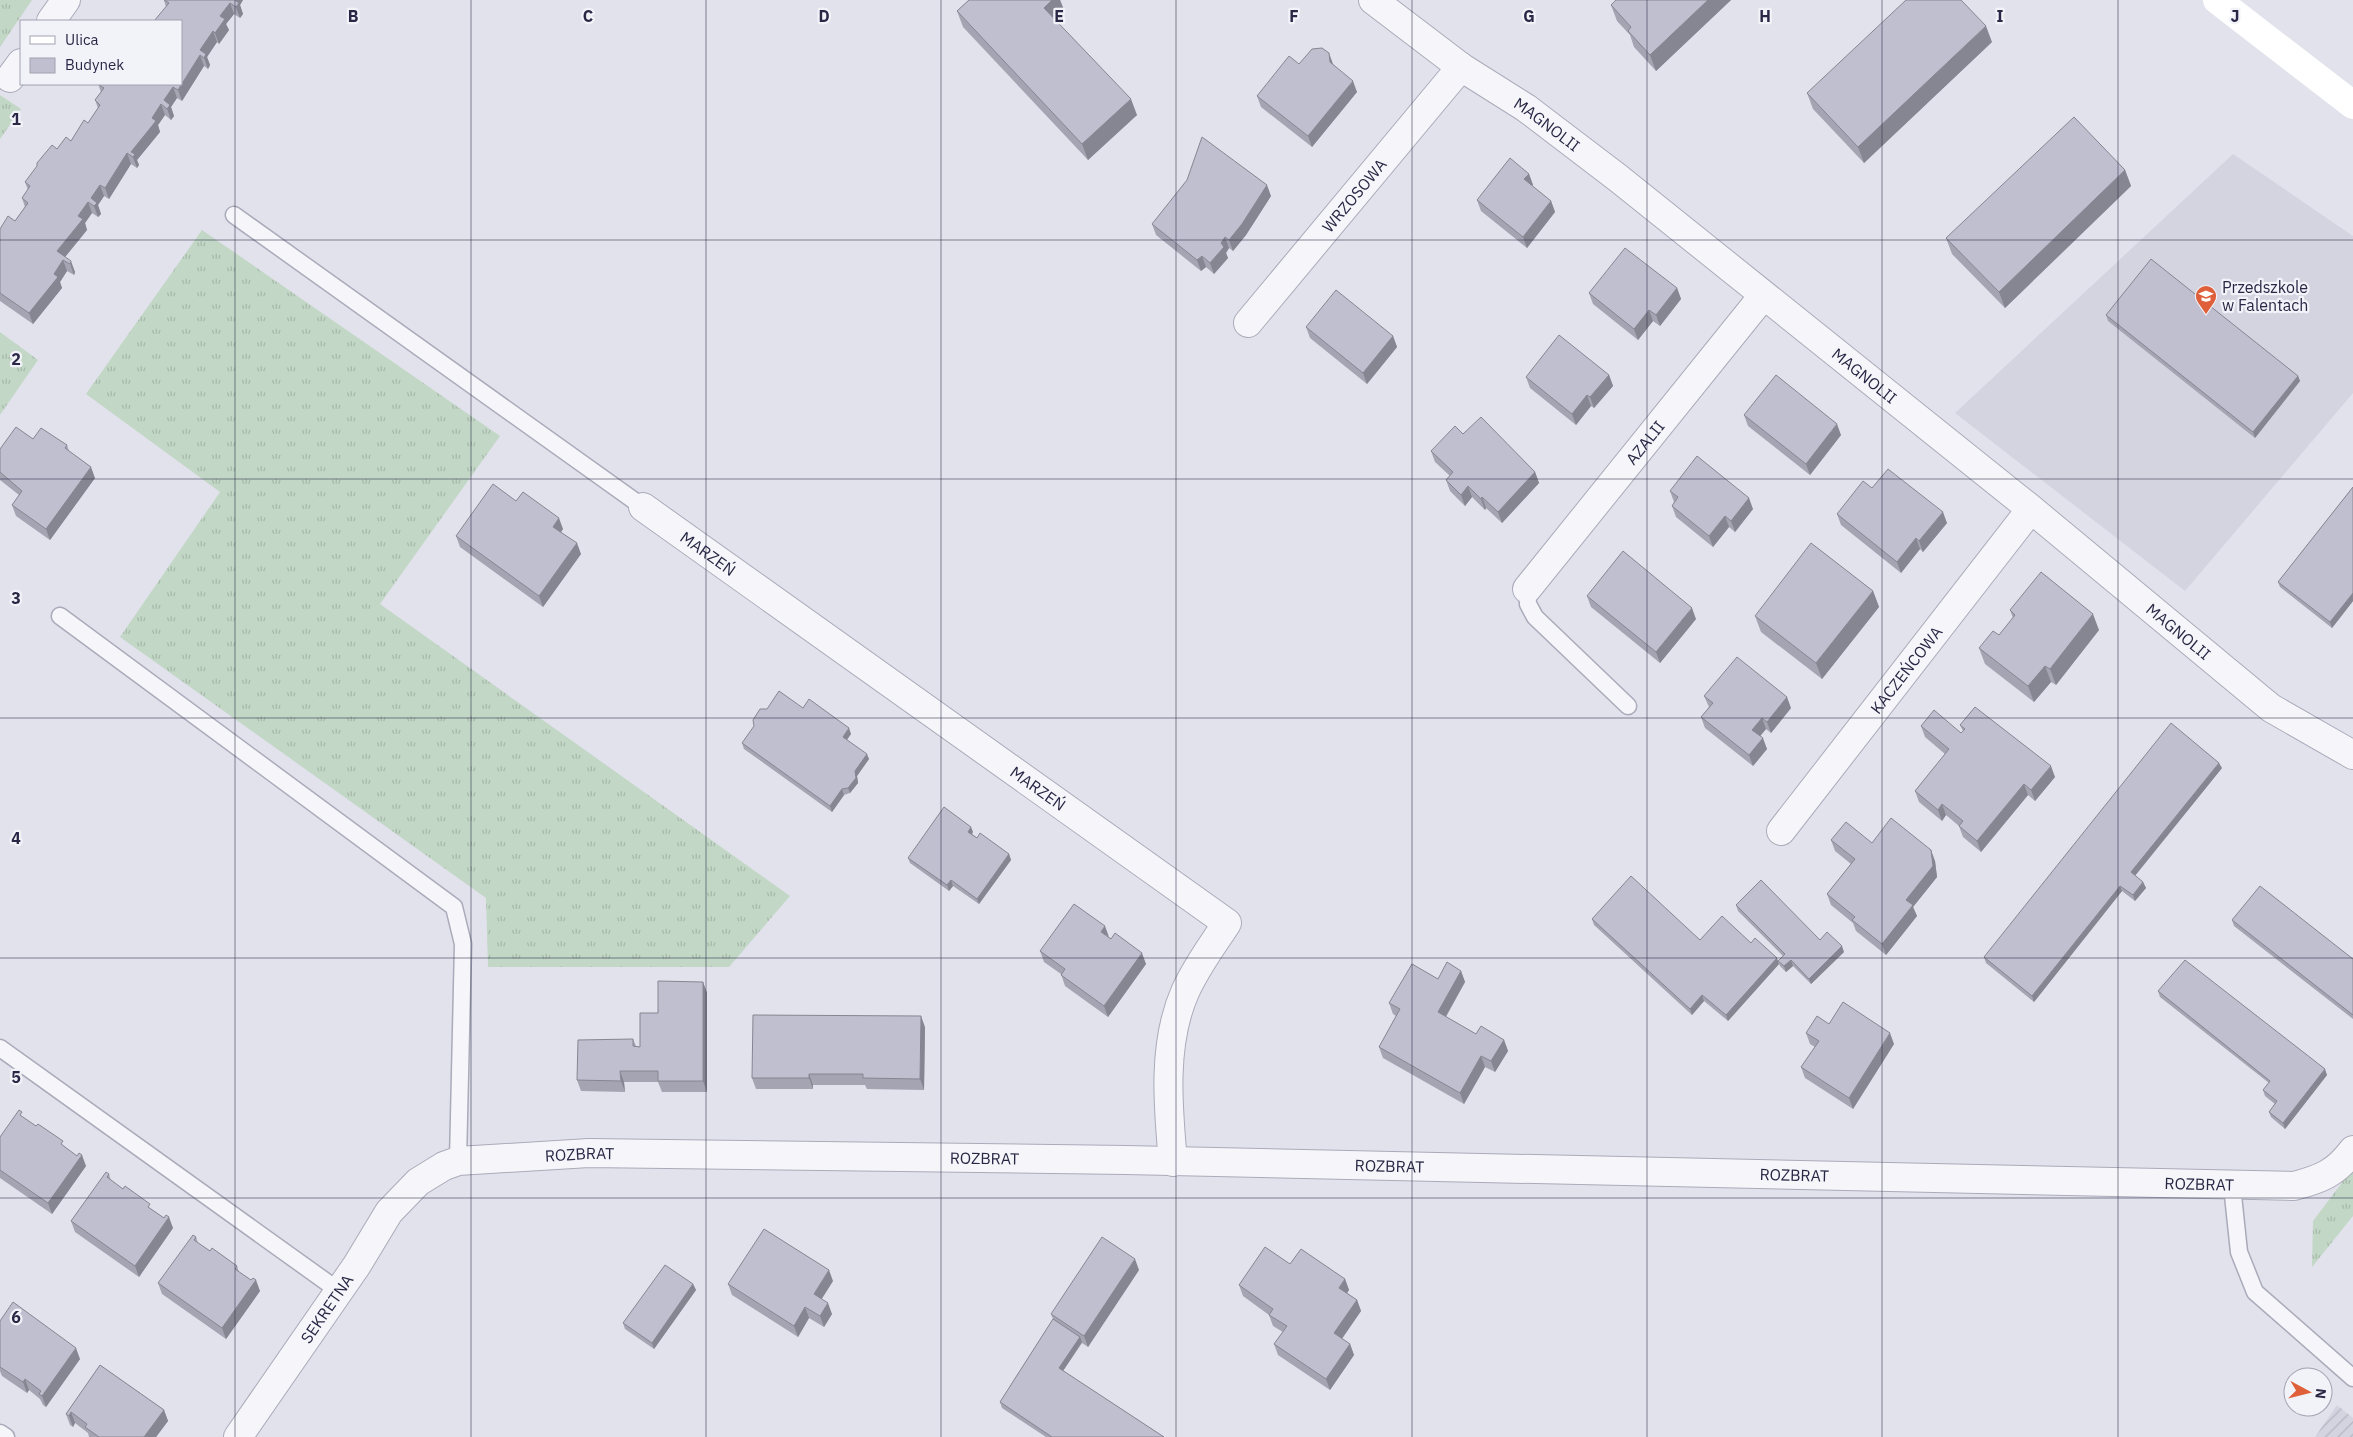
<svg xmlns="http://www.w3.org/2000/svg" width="2353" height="1437" font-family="'IBM Plex Sans',sans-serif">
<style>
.built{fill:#d4d4e1}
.industrial{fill:url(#industrial-furrows)}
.grass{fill:url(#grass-tufts)}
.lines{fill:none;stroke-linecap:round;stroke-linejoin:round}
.lane-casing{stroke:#aaaaba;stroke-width:19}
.street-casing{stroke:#aaaaba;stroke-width:30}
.lane{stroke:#f6f6fa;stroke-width:16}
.street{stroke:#f6f6fa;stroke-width:28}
.secondary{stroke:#fff;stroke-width:28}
.wall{fill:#a4a4b3}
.shaded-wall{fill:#868692}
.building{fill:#bfbfd0;stroke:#868692}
.grid{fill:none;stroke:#282846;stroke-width:1;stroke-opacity:0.55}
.labels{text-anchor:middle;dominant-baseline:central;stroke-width:4.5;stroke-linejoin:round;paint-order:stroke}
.street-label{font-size:16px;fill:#282846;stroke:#f2f3f9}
.poi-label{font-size:16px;fill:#282846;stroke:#f2f3f9;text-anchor:start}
.grid-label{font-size:16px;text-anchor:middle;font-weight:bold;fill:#282846;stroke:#f2f3f9;stroke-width:4.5;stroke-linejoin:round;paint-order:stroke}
</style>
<defs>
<pattern id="industrial-furrows" width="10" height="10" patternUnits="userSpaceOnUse" patternTransform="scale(1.25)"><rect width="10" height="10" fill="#d4d4e1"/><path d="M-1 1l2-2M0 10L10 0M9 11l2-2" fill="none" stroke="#b6b6c2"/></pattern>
<pattern id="grass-tufts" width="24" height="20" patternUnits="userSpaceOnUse" patternTransform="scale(1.25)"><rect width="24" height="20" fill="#c2d7c5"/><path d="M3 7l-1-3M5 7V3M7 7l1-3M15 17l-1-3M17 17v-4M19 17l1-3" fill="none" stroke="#a7b9ab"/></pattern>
</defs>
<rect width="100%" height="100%" fill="#e2e2ec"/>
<path class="built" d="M2233,154l120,82v157l-168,198 -230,-178z"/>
<path class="industrial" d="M2337,1405l16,13v19h-38z"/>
<path class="grass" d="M0,0h32l-32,47z
M0,95l21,14 -21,30z
M202,230l298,206 -120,168 410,292 -61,71h-241l-2,-69 -366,-261 100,-145 -134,-98z
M0,332l38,28 -38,55z
M2353,1168v48l-41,51 1,-46z"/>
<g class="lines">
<g class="lane-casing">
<path id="lane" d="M234,215l409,292
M1527,589l1,15 7,13 93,89
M60,616l394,291 9,37 -5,217
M0,1048l339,243
M2232,1186l7,66 16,40 98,86
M0,1433l6,4"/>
</g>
<g class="street-casing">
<g id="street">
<path id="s1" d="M1373,0l88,67 65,41 92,70 413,331 240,199 82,47"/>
<path d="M51,21l15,-21"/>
<path d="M10,78l11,-15"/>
<path id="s2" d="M1248,323l213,-256"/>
<path id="s3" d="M643,507l584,416c-15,23 -31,44 -42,69 -23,52 -17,115 -12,170"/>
<path id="s4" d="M1527,589l236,-293"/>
<path id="s5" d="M1781,831l250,-322"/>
<path id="s6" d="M238,1437l119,-172 32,-53 29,-30 26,-16 14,-5 131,-8 537,7 1168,26c27,-7 42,-13 59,-36"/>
</g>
</g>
<use href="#lane" class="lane"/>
<use href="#street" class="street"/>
<path class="secondary" d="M2217,0l136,105"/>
</g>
<path class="wall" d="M164,0h79l-3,5 3,9 -3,4 -6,-4 -8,10 3,6 -10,14 -2,-2 -10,15 3,8 -2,4 -4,-3 -22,35 -5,-3 -6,9 3,9 -3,4 -6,-5 -7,10 2,7 -23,28 2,5 -2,3 -6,-4 -22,35 -5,-3 -6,9 3,9 -3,3 -6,-4 -7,10 2,7 -22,27 10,15 -1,3 -7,-4 -7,11 2,6 -29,36 -33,-23v-72l15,-8 10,-14 -3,-9 6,-8 -3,-8 32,-33 14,-8 17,-18 10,-15 -3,-8 6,-8 -3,-8h83l-15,-77z
M969,0h91l4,10 -9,9 82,96 -49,45 -125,-133 -6,-16z
M1731,0l-75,71 -22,-24 -4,-12 -13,-14 -6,-16z
M1992,42l-128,121 -51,-54 -6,-16z
M1299,64h34v1l24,27 -45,55 -51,-40 -4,-11z
M2125,170l6,16 -126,122 -53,-54 -6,-16z
M1529,174l4,11 -1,1 19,15 4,11 -28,36 -46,-37 -4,-11z
M1271,196l-25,39 -13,16 -4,-3 -3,5 2,5 -14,16 -8,-7 -5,4 -45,-36 -4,-11z
M1677,288l4,11 -21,27 -7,-5 -15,19 -45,-36 -4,-11z
M2106,315l192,61 2,5 -45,57 -147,-117z
M1306,327l87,9 4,11 -30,37 -57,-46z
M1609,375l4,11 -19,22 -3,-2 -15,19 -46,-37 -4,-11z
M1744,415l97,20 -31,40 -62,-49z
M1463,434l72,38 4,11 -37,40 -16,-15 -1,2 -13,-13 -7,9 -15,-15 -4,-11 4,-4 -15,-14 -4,-11z
M33,439l34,6 2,6 26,27 -45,62 -34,-24 -4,-11 7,-10 -19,-15v-31z
M2353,487v114l-21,27 -52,-41 -2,-5z
M1670,491l83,18 -18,23 -6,-5 -16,20 -37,-30 -4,-11 2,-4z
M516,501l47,28 -2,3 20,22 -38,53 -83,-60 -4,-11z
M1837,514l110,9 -24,29 -3,-3 -19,24 -60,-48z
M1873,591l6,16 -57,72 -61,-47 -6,-16z
M1587,596l109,23 -36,44 -69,-56z
M2010,610l89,20 -43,55 -5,-3 -17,20 -49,-38 -6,-16 20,-13 14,-17z
M1704,696l87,12 -20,25 -5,-4 -6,7 7,13 -14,17 -48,-38 -4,-11 8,-10z
M803,708l48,26 -4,6 22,19 -12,17 1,7 -8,10 -6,2 -12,17 -88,-63 -2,-6z
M1960,725l95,52 -20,24 -7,-6 -47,57 -18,-15 -4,-11 -13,-11 -4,6 -23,-19 -4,-11 30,-37 -20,-17 -4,-11 40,7 2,-2z
M2222,768l-87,108 8,6 3,6 -11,13 -13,-10 -88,111 -48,-39 -2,-6z
M973,832l-1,2 5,4 32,16 2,6 -32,44 -26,-18 -4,5 -39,-28 -2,-5z
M1831,840l41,3 63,18 2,16 -24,30 4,9 -31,39 -30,-24 -3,-8 -22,-18 -4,-11 24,-30 -16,-13z
M1736,905l84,35 24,12 -33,32 -18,-18 -7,6 -6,-6 -2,-5 5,-5 -45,-45z
M1592,919l108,21 51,3 28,21 -51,57 -24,-20 -12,14 -98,-90z
M2232,920l121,39v60l-119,-93z
M1109,937l37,27 -38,53 -43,-31 -4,-12 -17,-12 -4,-11z
M1461,971l4,11 -19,35 30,17 28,6 4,11 -13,21 -10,-5 -21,37 -81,-46 -4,-11 17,-31 -3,-2 -4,-11 49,-24z
M703,982l4,11v99h-45l-4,-10h-34l1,10 -44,-1 -4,-11 56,-41 3,7 4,1 18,-34z
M2158,991l169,84 -42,54 -14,-12 -2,-5 6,-8 -10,-8 -2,-6 6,-7 -109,-86z
M1829,1024l65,20 -41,65 -48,-31 -4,-11 14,-20 -5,-3 -4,-11z
M925,1027l-1,63 -57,-1 -2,-4h-52v4h-57l-4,-11z
M24,1118l41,29 21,19 -34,48 -52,-36v-41z
M109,1174l2,7 53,37 9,10 -34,49 -64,-45 -4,-11z
M196,1237l2,6 12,8 27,15 2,6 12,8 9,11 -34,48 -64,-45 -4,-11z
M1290,1264l55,15 4,11 -2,3 10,7 4,11 -19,28 8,5 4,11 -24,35 -52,-35 -4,-11 9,-12 -10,-6 -4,-11 -26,-19 -4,-11z
M1139,1270l-51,77 -6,-4 -19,28 101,66h-118l-44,-29 -2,-6 53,-83 -2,-5z
M833,1281l-12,18 11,15 -8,13 -15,-9 -11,19 -66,-42 -4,-11z
M693,1284l3,6 -42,59 -29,-20 -2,-6z
M0,1321l80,38 -34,48 -3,-2 -3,-6 -11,-9 -2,3 -25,-17 -2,-5z
M100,1365l64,45 4,11 -12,16h-67l-1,-4 -13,-10 -2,4 -3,-2 -4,-11z"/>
<path class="shaded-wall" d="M233,0h10l-3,5 3,9 -3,4z
M1052,0h8l4,10 -14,14 -6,-16z
M1708,0h23l-75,71 -6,-16z
M230,3l4,11 -8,10 3,6 -10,14 -4,-11 5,-17z
M1986,26l6,16 -128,121 -6,-16z
M213,31l4,11 -10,15 3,8 -2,4 -4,-11 -4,-8z
M1329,53l4,11 1,9 -4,-11z
M200,55l4,11 -22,35 -4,-11z
M1353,81l4,11 -45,55 -4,-11z
M173,87l4,11 -6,9 3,9 -3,4 -7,-20z
M1131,99l6,16 -49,45 -6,-16z
M161,104l4,11 -7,10 2,7 -23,28 2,5 -2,3 -6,-16 21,-34z
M127,153l4,11 -22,35 -4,-11z
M2125,170l6,16 -126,122 -6,-16z
M1529,174l4,11 -5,5 -4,-11z
M100,185l4,11 -6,9 3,9 -3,3 -7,-19z
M1267,185l4,11 -25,39 -13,16 -4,-11z
M1551,201l4,11 -28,36 -4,-11z
M88,202l4,11 -7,10 2,7 -26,32 -4,-11 21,-35z
M1225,237l4,11 -3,5 2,5 -14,16 -4,-11 11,-20z
M1202,256l4,11 -5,4 -4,-11z
M63,260l4,11 -7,11 2,6 -29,36 -4,-11z
M71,261l4,11 -1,3 -4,-11z
M1677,288l4,11 -21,27 -4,-11z
M1649,310l4,11 -15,19 -4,-11z
M1393,336l4,11 -30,37 -4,-11z
M1609,375l4,11 -19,22 -4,-11z
M2298,376l2,5 -45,57 -2,-6z
M1587,395l4,11 -15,19 -4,-11z
M1837,424l4,11 -31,40 -4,-11z
M91,467l4,11 -45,62 -4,-11z
M1535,472l4,11 -37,40 -4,-11z
M1468,486l4,11 -7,9 -4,-11z
M1482,497l4,11 -1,2 -4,-11z
M1749,498l4,11 -18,23 -4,-11z
M1943,512l4,11 -24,29 -4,-11z
M1725,516l4,11 -16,20 -4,-11z
M559,518l4,11 -6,9 -4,-11z
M1916,538l4,11 -19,24 -4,-11z
M577,543l4,11 -38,53 -4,-11z
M1873,591l6,16 -57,72 -6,-16z
M2353,593v8l-21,27 -2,-6z
M1692,608l4,11 -36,44 -4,-11z
M2093,614l6,16 -43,55 -6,-16z
M2045,666l6,16 -17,20 -6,-16z
M1787,697l4,11 -20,25 -4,-11z
M1762,718l4,11 -10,12 -4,-11z
M849,728l2,6 -6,8 -2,-5z
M1763,738l4,11 -14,17 -4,-11z
M867,754l2,5 -12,17 1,7 -8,10 -2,-5 7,-17z
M2219,763l3,5 -89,110 -2,-6z
M2051,766l4,11 -20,24 -4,-11z
M2024,784l4,11 -47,57 -4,-11z
M842,789l2,6 -12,17 -2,-6z
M1942,804l4,11 -4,6 -4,-11z
M971,827l2,5 -3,5 -2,-5z
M1931,850l4,11 2,16 -24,30 4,9 -31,39 -4,-11z
M1009,854l2,6 -32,44 -2,-5z
M951,880l2,6 -4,5 -2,-6z
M2143,882l3,6 -11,13 -2,-6z
M2120,886l2,5 -88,111 -2,-6z
M1105,926l4,11 -8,-5z
M1842,946l2,6 -33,32 -2,-5z
M1142,953l4,11 -38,53 -4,-11z
M1777,958l2,6 -51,57 -2,-6z
M1791,960l2,6 -7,6 -2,-6z
M1461,971l4,11 -23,41 -4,-11z
M703,982l4,11v99l-4,-11z
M1702,995l2,6 -12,14 -2,-6z
M921,1016l4,11 -1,63 -4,-11z
M1890,1033l4,11 -41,65 -4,-11z
M1504,1040l4,11 -13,21 -4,-11z
M1481,1056l4,11 -21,37 -4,-11z
M2325,1069l2,6 -42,54 -2,-6z
M620,1071l4,11 1,10 -4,-11z
M809,1074l4,11v4l-4,-11z
M82,1155l4,11 -34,48 -4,-11z
M169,1217l4,11 -34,49 -4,-11z
M1135,1259l4,11 -51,77 -4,-11z
M829,1270l4,11 -15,24 -4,-11z
M1345,1279l4,11 -6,9 -4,-11z
M256,1280l4,11 -34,48 -4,-11z
M693,1284l3,6 -42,59 -2,-6z
M1357,1300l4,11 -23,33 -4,-11z
M828,1303l4,11 -8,13 -4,-11z
M805,1307l4,11 -11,19 -4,-11z
M1080,1337l2,5 -21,32 -2,-6z
M1350,1344l4,11 -24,35 -4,-11z
M76,1348l4,11 -34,48 -4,-11z
M25,1379l4,11 -2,3 -4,-11z
M164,1410l4,11 -12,16h-12z
M71,1412l4,11 -2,4 -4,-11z"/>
<path class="building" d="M164,0h71l4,3 -3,4 -6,-4 -10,13 5,3 -10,14 -2,-2 -13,19 6,4 -2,4 -4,-3 -22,35 -5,-3 -9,13 6,5 -3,4 -6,-5 -9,14 4,3 -25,31 4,2 -2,3 -6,-4 -22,35 -5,-3 -9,13 6,5 -3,3 -6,-4 -10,14 5,3 -26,32 14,10 -1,3 -7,-4 -9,14 4,3 -29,36 -29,-20v-64l8,-13 7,5 13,-18 -6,-5 8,-12 -5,-4 12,-16v-3l15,-18 5,4 9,-12 5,4 13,-21 4,3 12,-18 -5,-5 9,-12 -6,-4h83v-63h-27l15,-18z
M969,0h83l-8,8 87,91 -49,45 -125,-133z
M1616,0h92l-58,55 -22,-24 3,-4 -20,-22z
M1906,0h55l25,26 -128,121 -51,-54z
M1322,48l7,5 1,9 23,19 -45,55 -51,-40 32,-40 10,8 13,-15z
M2074,117l51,53 -126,122 -53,-54z
M1202,137l65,48 -25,39 -13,16 -4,-3 -4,6 3,4 -14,16 -8,-7 -5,4 -45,-36 35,-44z
M1510,158l19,16 -5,5 27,22 -28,36 -46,-37z
M1625,248l52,40 -21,27 -7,-5 -15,19 -45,-36z
M2151,259l147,117 -45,56 -147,-117z
M1336,290l57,46 -30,37 -57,-46z
M1559,335l50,40 -19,22 -3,-2 -15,19 -46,-37z
M1776,375l61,49 -31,40 -62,-49z
M1481,417l54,55 -37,40 -16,-15 -1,2 -13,-13 -7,9 -15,-15 7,-8 -22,-21 24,-25 8,8z
M16,427l17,12 8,-11 26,17 -2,3 26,19 -45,62 -34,-24 10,-14 -22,-19v-23z
M1697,456l52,42 -18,23 -6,-5 -16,20 -37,-30 6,-9 -8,-6z
M1888,469l55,43 -24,29 -3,-3 -19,24 -60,-48 26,-33 9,7z
M493,484l23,17 7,-9 36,26 -6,9 24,16 -38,53 -83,-60z
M2353,487v106l-23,29 -52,-40z
M1811,543l62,48 -57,72 -61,-47z
M1623,551l69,57 -36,44 -69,-56z
M2041,572l52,42 -43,55 -5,-3 -17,20 -49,-38 14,-17 6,4 16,-20 -5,-5z
M1737,657l50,40 -20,25 -5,-4 -10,12 11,8 -14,17 -48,-38 12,-14 -9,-7z
M779,691l24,17 6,-9 40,29 -6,9 24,17 -12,17 1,7 -8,10 -6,1 -12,17 -88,-63 12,-17 -1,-6 7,-11h7z
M1975,707l76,59 -20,24 -7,-6 -47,57 -18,-15 4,-5 -21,-17 -4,6 -23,-19 34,-42 -28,-23 13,-16 27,23 4,-4 -5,-4z
M2171,723l48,40 -88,109 12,10 -10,13 -13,-9 -88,110 -48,-39z
M944,807l27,20 -3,5 9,6 3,-5 29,21 -32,45 -26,-19 -4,5 -39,-27z
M1891,818l40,32 2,16 -27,34 7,5 -31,39 -30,-24 3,-3 -28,-23 28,-35 -24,-19 15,-18 26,21z
M1631,876l69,64 22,-24 29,27 4,-5 22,20 -51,57 -24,-20 -12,14 -98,-90z
M1761,880l59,60 7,-8 15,14 -33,33 -18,-19 -7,6 -6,-5 7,-7 -49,-49z
M2260,886l93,73v56l-121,-95z
M1074,904l31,22 -4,6 10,7 4,-6 27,20 -38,53 -43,-31 4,-6 -25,-18z
M2185,960l140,109 -42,54 -14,-11 8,-11 -14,-11 7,-9 -112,-90z
M1447,962l14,9 -23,41 38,22 5,-8 23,14 -13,21 -10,-5 -21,37 -81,-46 21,-38 -11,-6 23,-39 26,15z
M658,981l45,1v99h-45v-10h-38l1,10 -44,-1 1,-40 55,-1v7l7,1v-34h18z
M1843,1002l47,31 -41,65 -48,-31 18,-26 -13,-8 11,-17 12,8z
M753,1015l168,1 -1,63 -57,-1v-4h-54v4h-57z
M19,1110l3,2 -2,3 16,11 2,-2 25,17 -2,3 16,12 2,-3 3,2 -34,48 -48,-33v-33z
M106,1172l3,2 -2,3 16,12 2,-3 25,18 -2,3 16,11 2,-3 3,2 -34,49 -64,-45z
M764,1229l65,41 -15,24 14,9 -8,13 -15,-9 -11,19 -66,-42z
M193,1235l3,2 -2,3 16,11 2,-3 25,18 -2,3 16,11 2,-2 3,2 -34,48 -64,-45z
M1102,1237l33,22 -51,77 -33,-22z
M1265,1247l25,17 11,-15 44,30 -6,9 18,12 -23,33 16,11 -24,35 -52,-35 13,-18 -18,-11 4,-6 -34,-24z
M665,1265l28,19 -41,59 -29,-20z
M13,1302l63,46 -34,48 -3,-2 2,-3 -16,-12 -2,3 -23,-15v-46z
M1053,1319l27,18 -21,31 105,69h-112l-52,-35z
M100,1365l64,45 -20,27h-45l-14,-10 2,-3 -16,-12 -2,4 -3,-2z"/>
<path class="grid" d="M235,0v1437M471,0v1437M706,0v1437M941,0v1437M1176,0v1437M1412,0v1437M1647,0v1437M1882,0v1437M2118,0v1437M0,240h2353M0,479h2353M0,718h2353M0,958h2353M0,1198h2353"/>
<defs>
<g id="school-pin" transform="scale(1.125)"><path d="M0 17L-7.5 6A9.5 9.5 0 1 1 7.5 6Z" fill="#de5f3a" stroke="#f2f3f9"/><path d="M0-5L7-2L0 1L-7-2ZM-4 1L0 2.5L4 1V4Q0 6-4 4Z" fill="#fff"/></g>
</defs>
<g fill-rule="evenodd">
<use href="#school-pin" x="2206" y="296"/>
</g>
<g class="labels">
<g class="street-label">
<text stroke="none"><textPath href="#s1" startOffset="214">MAGNOLII</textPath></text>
<text stroke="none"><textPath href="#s2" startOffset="166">WRZOSOWA</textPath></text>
<text stroke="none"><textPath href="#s1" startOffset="619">MAGNOLII</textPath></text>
<text stroke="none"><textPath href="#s4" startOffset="188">AZALII</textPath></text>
<text stroke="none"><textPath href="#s3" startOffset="80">MARZEŃ</textPath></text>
<text stroke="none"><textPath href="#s1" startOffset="1024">MAGNOLII</textPath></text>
<text stroke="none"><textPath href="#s5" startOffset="204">KACZEŃCOWA</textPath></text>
<text stroke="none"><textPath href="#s3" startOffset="485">MARZEŃ</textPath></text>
<text stroke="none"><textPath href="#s6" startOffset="480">ROZBRAT</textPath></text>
<text stroke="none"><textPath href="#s6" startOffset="885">ROZBRAT</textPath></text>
<text stroke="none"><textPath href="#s6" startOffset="1290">ROZBRAT</textPath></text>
<text stroke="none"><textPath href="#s6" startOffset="1695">ROZBRAT</textPath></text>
<text stroke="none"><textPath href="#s6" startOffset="2100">ROZBRAT</textPath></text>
<text stroke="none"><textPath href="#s6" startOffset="156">SEKRETNA</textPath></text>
</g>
<g class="poi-label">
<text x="2222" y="287">Przedszkole<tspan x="2222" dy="18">w Falentach</tspan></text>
</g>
</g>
<g class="grid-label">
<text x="353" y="22">B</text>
<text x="588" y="22">C</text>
<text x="824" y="22">D</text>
<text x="1059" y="22">E</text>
<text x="1294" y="22">F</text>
<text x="1529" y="22">G</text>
<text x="1765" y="22">H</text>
<text x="2000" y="22">I</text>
<text x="2235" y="22">J</text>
<text x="16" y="125">1</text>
<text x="16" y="365">2</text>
<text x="16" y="604">3</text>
<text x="16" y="844">4</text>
<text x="16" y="1083">5</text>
<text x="16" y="1323">6</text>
</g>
<rect x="20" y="20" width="162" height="65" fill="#f2f3f9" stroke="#a1a2b1"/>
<rect x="30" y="36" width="25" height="8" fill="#ffffff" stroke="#a1a2b1"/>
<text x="65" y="45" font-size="15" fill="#282846">Ulica</text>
<rect x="30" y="58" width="25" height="15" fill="#bfbfd0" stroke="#a1a2b1"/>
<text x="65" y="70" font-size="15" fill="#282846">Budynek</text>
<g transform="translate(2308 1392) rotate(97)"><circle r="24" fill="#f2f3f9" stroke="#a1a2b1"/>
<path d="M0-4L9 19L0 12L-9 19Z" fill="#de5f3a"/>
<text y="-8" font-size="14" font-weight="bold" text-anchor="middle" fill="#282846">N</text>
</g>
</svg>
